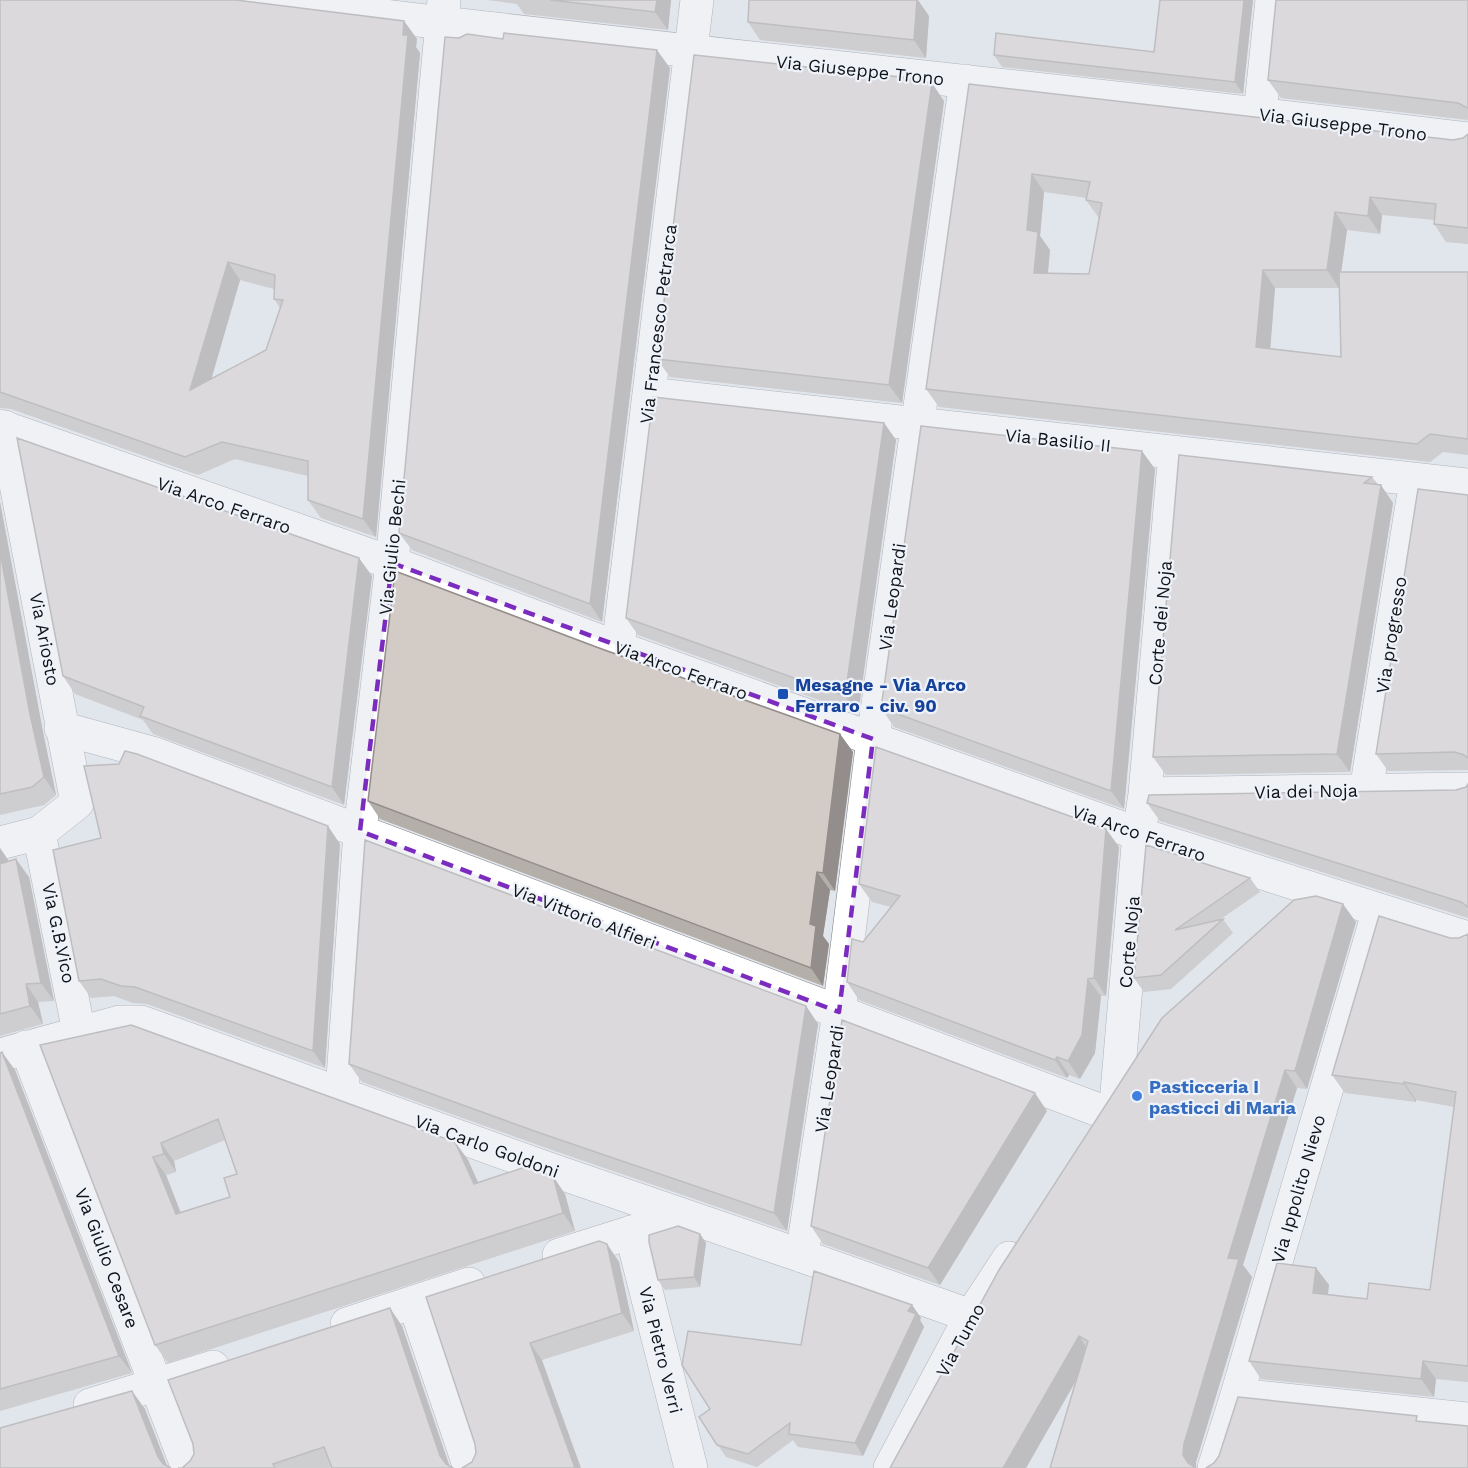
<svg xmlns="http://www.w3.org/2000/svg" width="1468" height="1468" font-family="'Work Sans',sans-serif">
<style>
.lines{fill:none;stroke-linecap:round;stroke-linejoin:round}
.minor-casing{stroke:#75797f;stroke-width:34}
.minor{stroke:#fff;stroke-width:33}
.wall{fill:#b5afaa;fill-rule:evenodd}
.shaded-wall{fill:#938e8b}
.building{fill:#d2cbc6;stroke:#938e8b;stroke-width:1.5;fill-rule:evenodd}
.marked{fill:none;stroke:#7b2cbf;stroke-width:4.5;stroke-dasharray:12 8;stroke-linejoin:round}
.transit-dot{fill:#1a4fb4;stroke:#eef2fa;stroke-width:2}
.shop-dot{fill:#3f7fe0;stroke:#eef2fa;stroke-width:2}
.labels{text-anchor:middle;dominant-baseline:central;stroke-width:4.5;stroke-linejoin:round;paint-order:stroke}
.street-label{font-size:18px;fill:#111315;stroke:#eef2fa}
.transit-label{font-size:18px;font-weight:bold;fill:#164399;stroke:#eef2fa;text-anchor:start}
.shop-label{font-size:18px;font-weight:bold;fill:#366cbe;stroke:#eef2fa;text-anchor:start}
</style>
<rect width="100%" height="100%" fill="#e1e5ec"/>
<g class="lines">
<g class="minor-casing">
<path id="minor" d="M253,0c404,51 810,89 1215,139
M1260,114l12,-114
M649,394l819,91
M0,426l392,137 226,85 521,186 329,104
M618,648l79,-648
M61,728l94,26 949,358
M1366,791l50,-311
M1145,794l323,-5
M39,833l40,199
M0,843l39,-10 38,-30 -72,-376
M26,1047l162,421
M0,1055l120,-33h21l405,146 256,88 169,60
M1117,1092l22,-258 6,-40 30,-342
M342,1093l18,-262 32,-268 52,-563
M631,1232l60,236
M559,1255l124,-39
M802,1256l37,-244 34,-273 93,-658
M414,1302l56,166
M347,1324l122,-40
M1237,1395l231,24
M90,1405l123,-38
M890,1468l81,-152 38,-58
M1214,1468l23,-73 142,-485"/>
</g>
<use href="#minor" class="minor"/>
</g>
<path class="wall" d="M0,0l404,21 13,18 -1,8 4,6 -44,484 -55,-19 -13,-18v-24l-73,-17 -37,16 -187,-66 -11,-1zM240,280l34,9v10l6,9 -14,42 -55,29z
M487,0h184l-3,30 -144,-16 -7,-10z
M1253,0l-10,94 -241,-27 -8,-12 160,-3z
M1468,0v120l-187,-22 -13,-18z
M929,16l-3,42 -166,-18 -12,-18z
M503,39l167,29 -68,554 -190,-72 -13,-17z
M910,78l3,3 31,20 -42,302 -232,-26 -13,-18z
M969,84l484,56 10,-2 5,-4v110l-22,-2 -12,-18v-4l-52,-5 -2,19 -33,-4 -6,42h127v183l-25,-3 -13,10 -491,-55 -13,-18zM1044,192l43,6 -1,2 13,18 -10,56 -41,-1 2,-23 -10,-14zM1275,288h64l2,69 -71,-9z
M884,423l12,17 -38,274 -220,-79 -12,-17z
M1179,455l193,22 21,26 -43,269 -184,3 -13,-18z
M1155,469l-31,340 -230,-82 -13,-19z
M1468,495v275l-80,1 -12,-17z
M0,502l43,230 13,63 -12,10 -44,10z
M372,576l-28,229 -191,-71 -10,-14 -68,-26 -12,-18z
M599,648l241,86 13,18 -18,139 -5,-1 -7,46 6,8 -6,42 -443,-167 -12,-18z
M1468,784v134l-308,-97 -13,-18 309,-13 10,-3z
M1106,829l13,18 -13,149h-5l-6,57 -15,26 -11,-4 -2,3 -208,-78 -12,-18 16,-40 28,-35 -19,-5 -13,-18z
M340,844l-15,224 -178,-64 -14,-1 -19,-7 -23,2 -12,-17z
M1146,845l104,33 10,14 -42,29 5,-2 10,14 -62,56 -27,3 -10,-14z
M0,848l9,13 20,16 25,124 -16,1 5,22 -43,12z
M1356,922l-49,167 -10,-1 -54,177 9,12 -56,185v6l-120,-87 -50,87h-136z
M1468,934v448l-32,-3 -2,18 -173,-18 -12,-18 67,-93 13,17 -1,10 39,4 63,-9 24,-183 -38,-7v2l-71,-9 -13,-18 118,-137h9z
M806,1006l12,18 -31,207 -235,-81 -190,-68 -13,-18z
M40,1045l415,97 13,18 10,23 87,11 10,37 -407,132 -13,-18zM225,1140l12,34 -7,23 -49,16 -15,-38 10,-3 -2,-11z
M0,1053l15,17 117,303 -132,38z
M1047,1111l-107,174 -117,-41 -12,-18z
M700,1234l6,9 -6,44 -35,3 -7,-10z
M607,1244l12,18 15,69 -92,29 -70,102 4,-9 -1,-9 -49,-147z
M912,1305l9,13 -1,2 4,7 -61,129 -65,-9 -5,-7 -36,27 -31,-10 -27,-40 102,-72z
M402,1326l48,141h-118l-4,1h-150h4z"/>
<path class="shaded-wall" d="M657,0h14l-3,30 -13,-18z
M917,0h1l11,16 -3,42 -12,-18z
M1244,0h9l-10,94 -8,-12z
M404,21l13,18 -1,8 4,6 -44,484 -13,-18z
M657,50l13,18 -68,554 -12,-18z
M932,83l12,18 -42,302 -13,-18z
M1032,174l12,18 -4,44 10,14 -4,41 -12,-18 -7,-43z
M1370,197l12,18 -2,19 -12,-18z
M1335,212l12,18 -8,58 -12,-18z
M228,262l12,18 -37,128 -13,-18z
M1263,270l12,18 -6,77 -13,-18z
M884,423l12,17 -38,274 -13,-18z
M1142,451l13,18 -31,340 -13,-18z
M1381,485l12,18 -43,269 -13,-18z
M0,502l43,230 13,63 -12,-18 -14,-63 -30,-162z
M359,558l13,18 -28,229 -12,-18z
M840,734l13,18 -18,139 -12,-18z
M328,826l12,18 -15,224 -12,-17z
M1106,829l13,18 -13,149 -12,-18z
M0,848l8,12 5,22 -13,-18z
M16,859l13,18 25,124 -13,-18z
M817,872l13,18 -7,46 6,8 -6,42 -12,-18 -1,-44z
M1343,904l13,18 -49,167 -12,-18z
M1088,979l13,17 -6,57 -15,26 -12,-18z
M26,984l12,18 5,22 -13,-18z
M806,1006l12,18 -31,207 -13,-18z
M2,1052l13,18 117,303 -13,-17z
M1057,1057l12,18 -2,3 -12,-18z
M1285,1070l12,18 -54,177 9,12 -56,185v6h-5l-8,-13 1,-11 44,-186z
M1404,1082l12,18v2l-12,-18z
M1035,1093l12,18 -107,174 -12,-17z
M455,1142l13,18 19,42 -13,-18z
M161,1143l13,18 2,11 -12,-18z
M153,1157l13,18 22,57 -12,-18z
M553,1176l12,18 10,37 -12,-18z
M700,1234l6,9 -6,44 -6,-10z
M607,1244l12,18 15,69 -12,-18z
M1316,1268l13,17 -4,26 -12,-18z
M912,1305l9,13 -1,2 4,7 -61,129 -8,-13 53,-132z
M390,1308l12,18 48,142h-2l-8,-12z
M1079,1336l12,18 -65,114h-23z
M530,1343l12,17 39,108h-6z
M1423,1361l13,18 -2,18 -13,-18z
M132,1391l13,18 23,59h-2l-8,-11z"/>
<path class="building" d="M0,0h236l168,21 -1,14h5l-45,484 -55,-19v-39l-86,-19 -37,15 -185,-65zM228,262l47,13 -1,24 9,1 -17,50 -76,40z
M550,0h107l-2,12z
M749,0h168l-3,40 -166,-18z
M1160,0h84l-9,82 -241,-27 2,-22 158,19z
M1276,0h192v108l-10,-5 -190,-23z
M504,33l153,17 -67,554 -191,-71 46,-496 14,1 8,-4 36,5z
M694,55l216,23v2l22,3 -43,302 -232,-26z
M969,84l484,56 10,-2 5,-4v94l-34,-4 2,-20 -66,-7 -2,19 -33,-4 -8,58h-64l-7,77 85,10 -2,-85h129v167l-38,-5 -13,10 -491,-55zM1032,174l58,8 -4,18 16,3 -13,71 -55,-1 4,-41 -11,-2z
M653,397l231,26 -39,273 -219,-78z
M921,426l221,25 -31,340 -230,-83z
M17,438l342,120 -27,229 -192,-71 4,-9 -81,-31z
M1179,455l193,22 -8,6 17,2 -44,269 -184,3z
M1418,489l50,6v263l-4,-3 -9,-3 -79,2z
M0,552l30,162 14,63 -12,10 -32,7z
M395,571l204,77 241,86 -17,139 -6,-1 -7,52 6,2 -5,42 -443,-167z
M876,747l230,82 -12,149 -6,1 -6,56 -14,26 -11,-4 -2,3 -208,-78 5,-43 11,3 37,-46 -41,-12z
M125,751l12,3 191,72 -15,225 -178,-64 -14,-1 -20,-7 -22,2 -26,-131 48,-12 -17,-72 35,-2z
M1468,784v123l-7,-5 -314,-99 2,-8 307,-5 10,-3z
M365,840l441,166 -32,207 -234,-80 -191,-69z
M1146,845l104,33 -75,52 48,-11 -62,56 -27,3z
M16,859l25,124 -15,1 4,22 -30,8v-152v2z
M1316,896l27,8 -48,167 -10,-1 -57,188 11,1 -55,185 -1,11 5,8 8,5h-146l38,-127 -9,-5 -76,132h-113l109,-198 163,-252 132,-118z
M1379,916l71,22h9l9,-4v432l-45,-5 -2,18 -172,-18 28,-98 39,5 -3,25 54,6 2,-16 61,7 26,-198 -52,-10v2l-72,-9z
M842,1020l193,73 -107,175 -117,-42z
M131,1025l324,117 19,42 51,-17 28,9 10,37 -408,132 -115,-300zM218,1119l19,55 -13,4 6,19 -54,17 -23,-57 11,-3 -3,-11z
M2,1052l117,304 -119,33v-336z
M678,1226l22,8 -6,43 -36,3 -9,-38v-7z
M599,1241l8,3 15,69 -92,30 45,125h-113l10,-6 4,-9 -1,-9 -49,-147z
M814,1271l98,34 -4,6 8,3 -61,129 -66,-9 1,-11 -42,31 -31,-9 -18,-28 11,-8 -28,-44 6,-34 113,14z
M390,1308l50,148 6,8 7,4h-121l-8,-21 -51,17 2,4h-97h4l8,-7 4,-7 -1,-10 -25,-64z
M132,1391l26,66 5,7 8,4h-171v-40z
M1238,1397l179,19 -1,5 52,5v42h-262l8,-5 5,-7z"/>
<path d="M0 0H1468V1468H0ZM392,563l481,176 -34,273 -479,-181z" fill="#e1e5ec" fill-opacity=".55" fill-rule="evenodd"/>
<path class="marked" d="M392,563l481,176 -34,273 -479,-181z"/>
<rect class="transit-dot" x="777" y="688" width="12" height="12" rx="3"/>
<circle class="shop-dot" cx="1137" cy="1096" r="6"/>
<g class="labels">
<g class="street-label">
<text transform="translate(860 70) rotate(6)">Via Giuseppe Trono</text>
<text transform="translate(1343 124) rotate(7)">Via Giuseppe Trono</text>
<text transform="translate(658 324) rotate(-83)">Via Francesco Petrarca</text>
<text transform="translate(1058 440) rotate(6)">Via Basilio II</text>
<text transform="translate(224 505) rotate(19)">Via Arco Ferraro</text>
<text transform="translate(392 547) rotate(-84)">Via Giulio Bechi</text>
<text transform="translate(892 597) rotate(-82)">Via Leopardi</text>
<text transform="translate(1160 623) rotate(-85)">Corte dei Noja</text>
<text transform="translate(1391 635) rotate(-81)">Via progresso</text>
<text transform="translate(45 639) rotate(79)">Via Ariosto</text>
<text transform="translate(681 670) rotate(20)">Via Arco Ferraro</text>
<text transform="translate(1306 791) rotate(-1)">Via dei Noja</text>
<text transform="translate(1139 833) rotate(19)">Via Arco Ferraro</text>
<text transform="translate(584 916) rotate(21)">Via Vittorio Alfieri</text>
<text transform="translate(59 933) rotate(78)">Via G.B.Vico</text>
<text transform="translate(1129 942) rotate(-85)">Corte Noja</text>
<text transform="translate(829 1079) rotate(-81)">Via Leopardi</text>
<text transform="translate(487 1146) rotate(20)">Via Carlo Goldoni</text>
<text transform="translate(1298 1189) rotate(-74)">Via Ippolito Nievo</text>
<text transform="translate(107 1258) rotate(69)">Via Giulio Cesare</text>
<text transform="translate(960 1340) rotate(-61)">Via Tumo</text>
<text transform="translate(661 1350) rotate(76)">Via Pietro Verri</text>
</g>
<g class="transit-label">
<text x="795" y="684">Mesagne - Via Arco<tspan x="795" dy="21">Ferraro - civ. 90</tspan></text>
</g>
<g class="shop-label">
<text x="1149" y="1086">Pasticceria I<tspan x="1149" dy="21">pasticci di Maria</tspan></text>
</g>
</g>
</svg>
